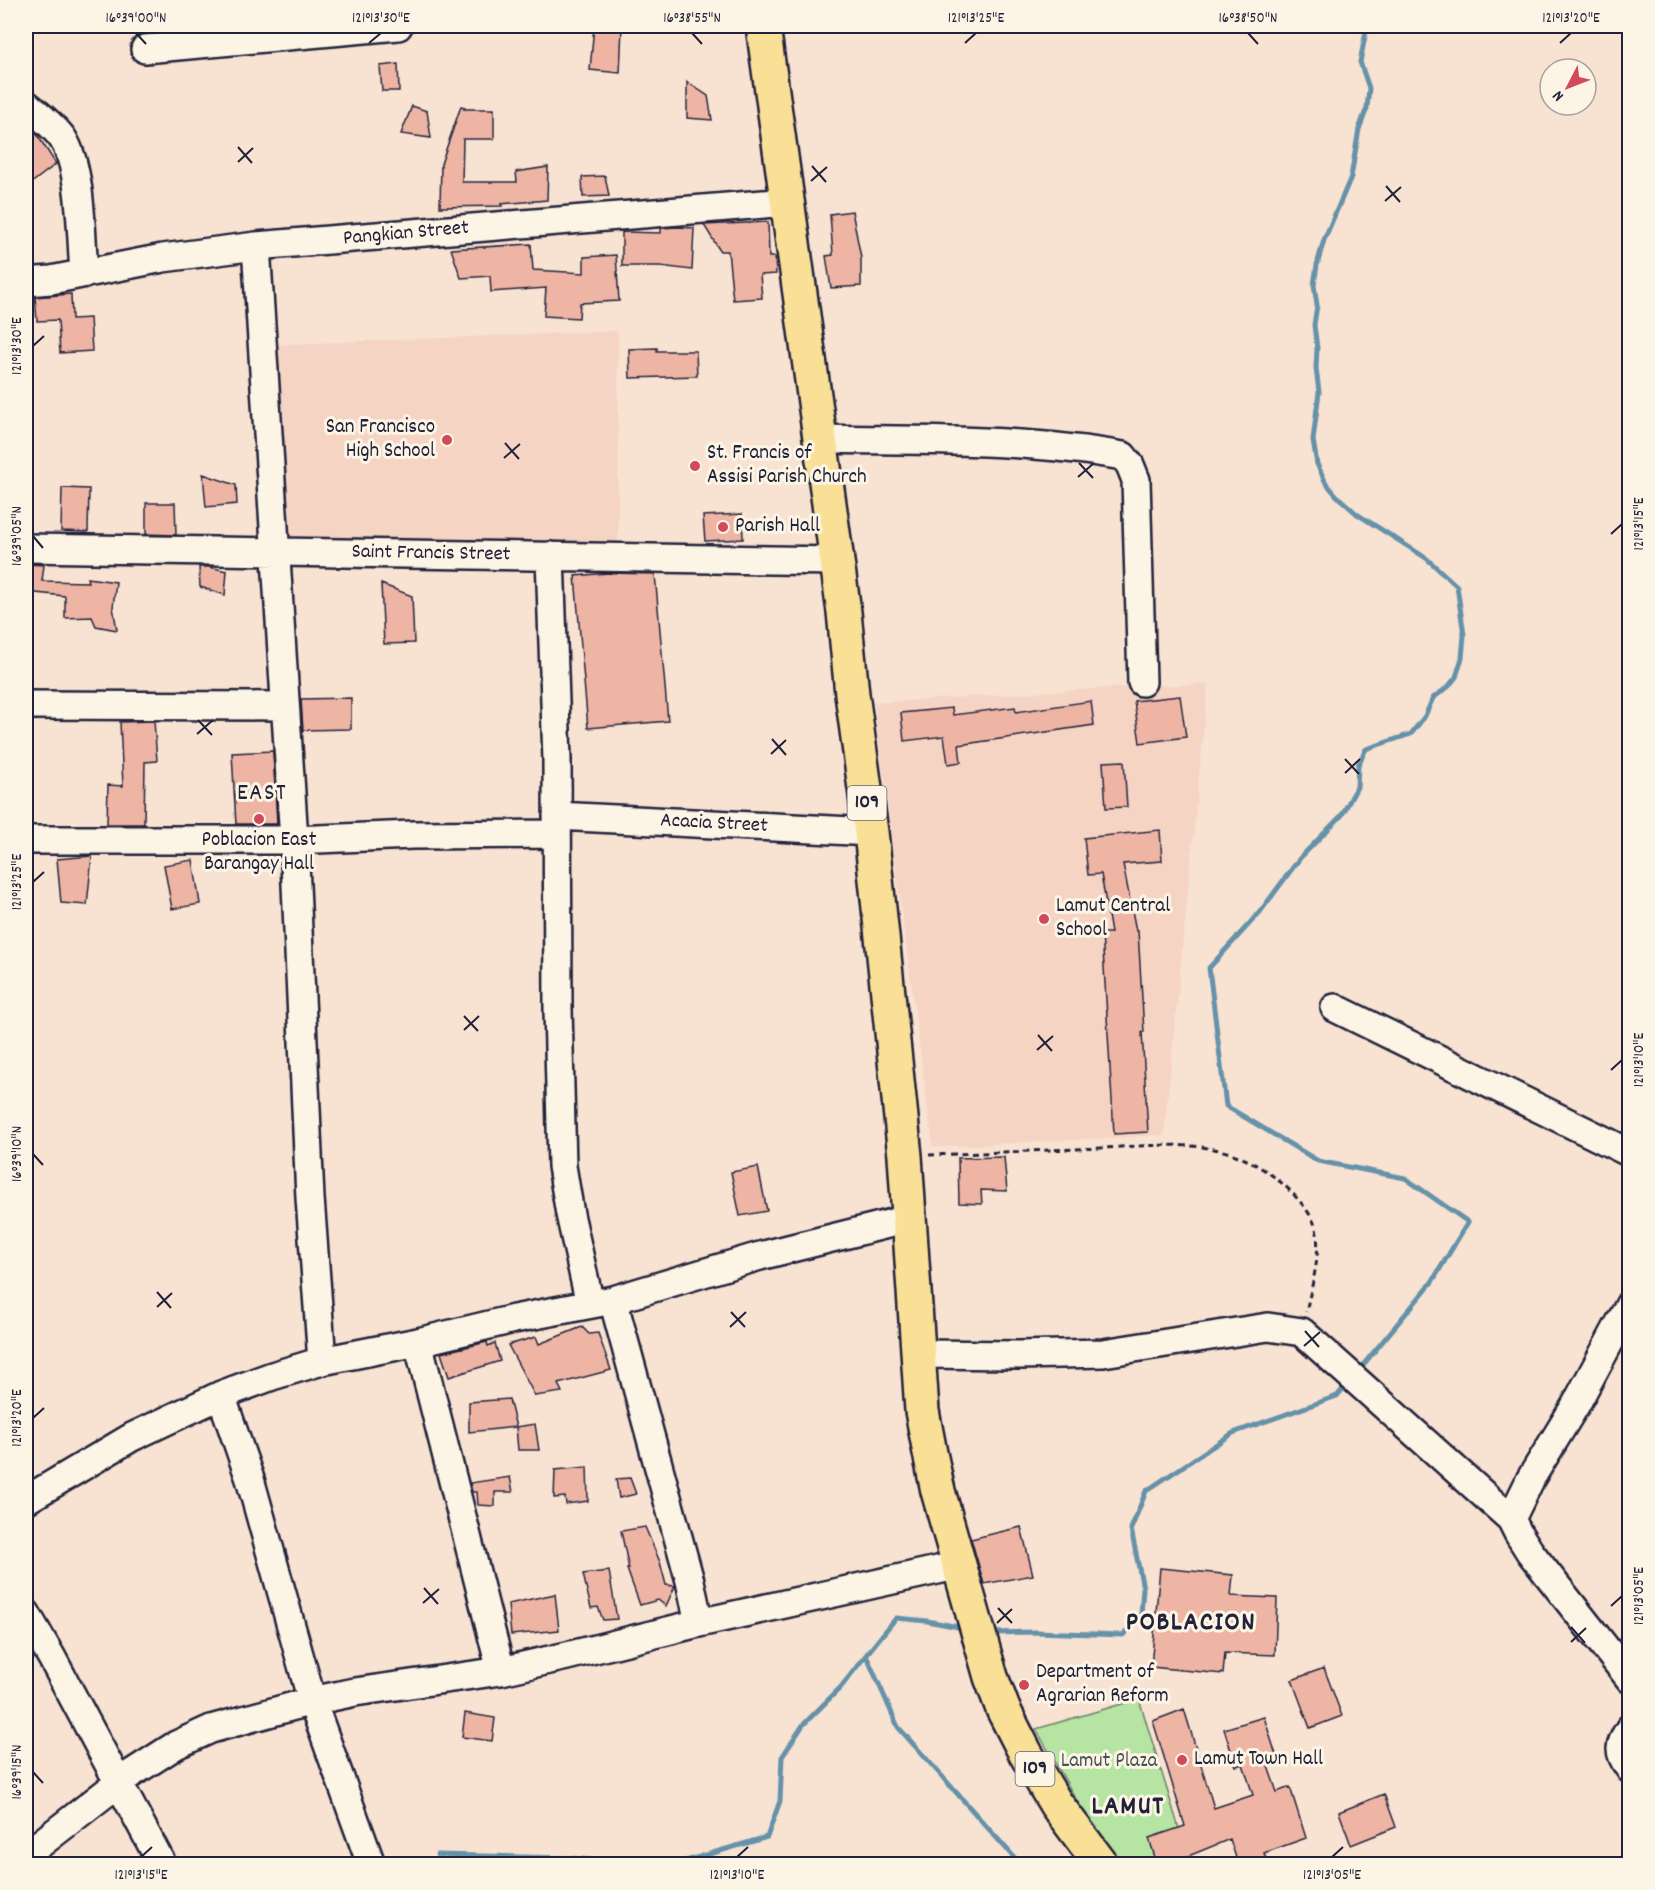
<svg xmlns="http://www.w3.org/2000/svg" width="1655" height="1890" font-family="Dekko,sans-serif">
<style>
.built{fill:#f5d4c4}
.green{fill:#b6e4a2;stroke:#6c836e;stroke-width:1.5}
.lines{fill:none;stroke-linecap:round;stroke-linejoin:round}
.stream{stroke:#6592a9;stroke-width:5}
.building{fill:#eeb5a5;stroke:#22223b;stroke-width:1.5}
.minor-casing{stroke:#22223b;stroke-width:32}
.major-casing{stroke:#22223b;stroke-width:38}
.path{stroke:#22223b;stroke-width:3;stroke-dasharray:6 4.5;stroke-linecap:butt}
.minor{stroke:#fcf5e5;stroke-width:27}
.major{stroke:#f9e096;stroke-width:33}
.ticks{fill:none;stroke:#22223b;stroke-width:2}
.poi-dot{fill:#d1495b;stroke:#fcf5e5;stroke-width:2}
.labels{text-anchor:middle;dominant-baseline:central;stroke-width:6;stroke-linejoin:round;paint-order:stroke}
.shield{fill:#fcf5e5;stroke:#63616e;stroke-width:1.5}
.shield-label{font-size:20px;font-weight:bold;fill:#22223b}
.street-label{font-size:21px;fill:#22223b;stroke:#fcf5e5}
.poi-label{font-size:21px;fill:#22223b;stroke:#fcf5e5;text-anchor:start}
.park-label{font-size:21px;fill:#475255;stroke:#fcf5e5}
.quarter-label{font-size:24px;letter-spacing:1.5px;fill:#22223b;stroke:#fcf5e5}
.district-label{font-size:27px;font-weight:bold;letter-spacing:1.5px;fill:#22223b;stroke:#fcf5e5}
.neatline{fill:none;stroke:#22223b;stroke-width:2}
.ticks-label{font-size:15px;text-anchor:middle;fill:#22223b}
</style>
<rect width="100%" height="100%" fill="#f8e2d2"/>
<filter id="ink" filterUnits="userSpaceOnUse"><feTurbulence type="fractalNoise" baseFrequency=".0167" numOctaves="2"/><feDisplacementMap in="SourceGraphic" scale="12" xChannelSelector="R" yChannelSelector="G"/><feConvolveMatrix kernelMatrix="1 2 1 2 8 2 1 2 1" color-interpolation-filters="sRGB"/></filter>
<g filter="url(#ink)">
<path class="built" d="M618,331v212l-335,-7 -15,-191z
M1208,684l-44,451 -231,12 -59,-444 250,-16z"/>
<path class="green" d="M1139,1699l51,165h-77l-77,-135z"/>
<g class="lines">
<path class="stream" d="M1358,1371l74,-89 36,-60 -63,-44 -87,-17 -92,-55 -17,-138 51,-56 40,-54 42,-43 15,-28 1,-22 8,-16 45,-15 14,-18 8,-18 15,-11 8,-10 6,-19 2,-23 -7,-49 -31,-28 -69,-44 -20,-18 -11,-13 -9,-19 -4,-24 6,-48 -3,-24 1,-20 -3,-23 3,-20 -3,-20 3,-20 7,-25 27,-63 8,-48 8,-21 2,-20 -9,-26 7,-36
M964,1628l-37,-7 -31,-3 -30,37 32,72 122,137
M991,1633l44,-1 88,3 18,-20 2,-27 -12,-59 15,-38 87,-58 104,-37 11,-13
M437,1855l132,3 71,6
M676,1864l91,-27 13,-36 2,-44 21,-32 38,-38 25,-32"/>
</g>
<path class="building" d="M594,26h28l-2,47 -30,-3z
M398,64l1,27h-17l-2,-25z
M687,82l21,14 4,24 -25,-2z
M412,106l15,5 4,27 -30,-4z
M461,106l4,1 -1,2h30v30h-31l-1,43h55l-1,-10 32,-5 -1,33 -46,4 1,2 -62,1 1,-43z
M36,133l20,31 -30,23v-47z
M605,176l4,20 -26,1 -1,-20z
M852,211l9,47v28l-30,2 -5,-32 7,-1 -3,-41z
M768,222l1,35h6l1,17 -16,1 2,23 -29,2 -5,-49h-8l-16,-26z
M678,227l16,1 -2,42 -32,-4h-38v-34l39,1v-5z
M531,244l2,26 51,3v-16l32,-2 3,46 -39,2 -1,15 -35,-2 2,-28 -55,4 -1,-16 -29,2 -10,-29z
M71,294l1,25 18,-1 2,33 -32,2 -2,-33 -21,1 -2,-24z
M657,348v3h39l1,25 -67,2 -1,-29z
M203,474l33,11 1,19 -31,3z
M62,488l27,1 -1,43 -27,-1z
M146,503h29l1,32 -30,-1z
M742,514l1,25 -38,2 -2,-25z
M26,564l18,1 -2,16 46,1 -1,-4 29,4 -3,25 4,23 -21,-4 -4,-9 -27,1v-22l-39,-4z
M199,567h10l18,4 -2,24 -25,-8z
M608,573l47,1 13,147 -80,7 -13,-152z
M381,584l31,12 2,47 -30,1z
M1180,696l6,41 -46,6 -6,-42z
M351,698v31l-48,1 -2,-31z
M1091,701l3,24 -135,20 2,17 -13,2 -4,-28 -40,5 -3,-28 51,-5 1,7 62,-8 1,5z
M154,721l3,40 -12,1 -1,62h-37l1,-39 15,1 -3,-64z
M273,751l4,73h-41l-4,-71z
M1124,761l3,46 -21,1 -3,-46z
M1160,830l2,31 -39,3 13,67h2l6,101h-2l6,100 -34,2 -12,-201h9l-10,-59 -13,1 -4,-37z
M92,856l-5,49 -26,-2 -4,-44z
M193,860l7,44 -28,5 -8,-44z
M1004,1157l3,34 -26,-1 1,14 -23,-1 -1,-45z
M758,1167l9,44 -27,5 -9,-44z
M582,1327l7,7 9,-1 13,37 -53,14 4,8 -27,4 -27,-51 28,-8 3,7z
M487,1342l1,4 7,-3 5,18 -51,16 -8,-24z
M509,1399l7,28 -47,5v-30z
M535,1424l4,26h-21l-2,-23z
M587,1467l1,34 -22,3 -1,-7 -11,1 1,-28z
M510,1477l3,15h-18v14l-17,-1 -1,-13h-5l-2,-9z
M630,1478l6,16 -17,4 -3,-19z
M645,1527l15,35 6,23 9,1 -9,20 -8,-6 -18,5 -13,-36h2l-8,-38z
M1021,1527l12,48 -49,9 -13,-45z
M1160,1568l73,7 -2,21 46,2 -2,57 -50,-2 -2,21 -72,-7z
M609,1571l8,48 -14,1 -5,-13 -7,1 -8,-34z
M555,1594l4,36 -48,5 -3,-31z
M1324,1668l18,48 -32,12 -18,-48z
M1184,1709l30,99 39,-13 -10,-31 -7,2 -12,-37 40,-12 12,38 -11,3 12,34 13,-5 16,51 -42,15 2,6 -21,5h-7l-8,-25 -49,20 1,5h-25l-8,-26 36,-12 -32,-105z
M465,1713l30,5 -3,23 -30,-4z
M1384,1794l12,33 -45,18 -12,-33z"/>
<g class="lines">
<g class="minor-casing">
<path id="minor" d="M145,49l253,-23
M26,104c12,10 28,22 37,35 19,30 18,98 21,134
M256,246l38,594 16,358 12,163
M26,282l25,-2 112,-22 93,-12 532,-44
M820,439c100,2 204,-1 303,17l7,9 6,15 6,202
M26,548l811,13
M550,556l7,204 1,249 4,157 8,48 20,90
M26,705l258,1
M557,816l314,16
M26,840h268l119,-5 144,-1
M1335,1008l295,145
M613,1300l77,281 9,42
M1630,1304l-55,102 -44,72 -20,41 7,14 12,19 100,127
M418,1342l83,329
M919,1354l100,1 84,-2 165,-26 34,5 209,187
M221,1395l29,84 62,222 59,163
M26,1500l106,-63 89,-42 51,-19 50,-15 96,-19 96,-23 99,-19 147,-44 148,-37
M26,1613l26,45 110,206
M1630,1728c-11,17 -13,24 0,41
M26,1855l100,-78 50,-32 35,-16 101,-28 43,-9 146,-21 66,-15 132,-33 261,-58"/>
</g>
<g class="major-casing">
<path id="major" d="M763,26l81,586 8,82 19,138 34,324 17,255 8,42 8,38 53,186 12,32 23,45 30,50 45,60"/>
</g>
<path class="path" d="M929,1155c58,-2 116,-5 174,-7 40,-2 89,-7 127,5 24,8 49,25 65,43 10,11 21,24 22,39 3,25 -6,53 -11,77"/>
<use href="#minor" class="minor"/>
<use href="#major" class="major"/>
</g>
</g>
<path class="ticks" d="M136,33l10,11M692,33l10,11M1248,33l10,11M369,43l12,-10M965,43l11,-10M1560,43l11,-10M238,147l14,16M238,162l15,-14M812,166l14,16M811,181l16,-14M1386,186l14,16M1385,201l16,-14M33,346l11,-10M505,443l14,16M504,458l16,-14M1079,463l14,15M1078,477l16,-14M1611,534l11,-10M33,536l10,12M198,720l14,15M197,734l16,-14M772,739l14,16M771,754l15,-14M1345,759l14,15M1345,773l15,-14M33,882l11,-10M464,1016l14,15M464,1030l15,-14M1038,1035l14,16M1037,1050l16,-14M1611,1070l11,-10M33,1154l10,11M157,1292l14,16M157,1307l15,-14M731,1312l14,15M730,1327l16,-15M1305,1331l14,16M1304,1346l16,-14M33,1418l11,-10M424,1588l14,16M423,1603l16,-14M1611,1606l11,-10M998,1608l14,15M997,1623l15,-14M1571,1627l14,16M1571,1642l15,-14M33,1772l10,11M141,1857l11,-10M737,1857l11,-10M1332,1857l11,-10"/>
<g class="poi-dot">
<circle cx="447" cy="440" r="6"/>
<circle cx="695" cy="466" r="6"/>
<circle cx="723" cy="527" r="6"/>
<circle cx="259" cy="819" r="6"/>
<circle cx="1044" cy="919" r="6"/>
<circle cx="1024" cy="1685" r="6"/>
<circle cx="1182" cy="1760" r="6"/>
</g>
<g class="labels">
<g class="shield">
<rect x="847.5" y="786" width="39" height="34" rx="4.5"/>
<rect x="1015.5" y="1752" width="39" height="34" rx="4.5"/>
</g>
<g class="shield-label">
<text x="867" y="803">109</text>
<text x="1035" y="1769">109</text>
</g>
<g class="street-label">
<text transform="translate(406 234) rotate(-5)">Pangkian Street</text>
<text transform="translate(431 554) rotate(1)">Saint Francis Street</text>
<text transform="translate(714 824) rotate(3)">Acacia Street</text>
</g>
<g class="poi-label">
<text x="435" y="428" text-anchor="end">San Francisco<tspan x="435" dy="24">High School</tspan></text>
<text x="707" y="454">St. Francis of<tspan x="707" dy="24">Assisi Parish Church</tspan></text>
<text x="735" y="527">Parish Hall</text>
<text x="259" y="841" text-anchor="middle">Poblacion East<tspan x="259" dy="24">Barangay Hall</tspan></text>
<text x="1056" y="907">Lamut Central<tspan x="1056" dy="24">School</tspan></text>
<text x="1036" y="1673">Department of<tspan x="1036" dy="24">Agrarian Reform</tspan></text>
<text x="1194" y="1760">Lamut Town Hall</text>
</g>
<g class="park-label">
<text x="1109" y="1762">Lamut Plaza</text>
</g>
<g class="quarter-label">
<text x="262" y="794">EAST</text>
</g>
<g class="district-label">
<text x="1191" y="1623">POBLACION</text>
<text x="1128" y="1807">LAMUT</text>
</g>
</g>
<rect width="1655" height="1890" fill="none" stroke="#fcf5e5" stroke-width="66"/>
<g transform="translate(1568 87) rotate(228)"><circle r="28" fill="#fcf5e5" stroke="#a5a1a1" stroke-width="1.5"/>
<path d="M0-4.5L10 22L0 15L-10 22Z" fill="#d1495b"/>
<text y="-9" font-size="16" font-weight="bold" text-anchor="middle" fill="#22223b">N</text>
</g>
<rect x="33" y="33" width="1589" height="1824" class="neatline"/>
<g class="ticks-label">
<text x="136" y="22">16°39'00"N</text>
<text x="381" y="22">121°13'30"E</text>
<text x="692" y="22">16°38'55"N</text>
<text x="976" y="22">121°13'25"E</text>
<text x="1248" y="22">16°38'50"N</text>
<text x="1571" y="22">121°13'20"E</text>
<text transform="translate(16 346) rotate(-90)" y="5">121°13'30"E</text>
<text transform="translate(1638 524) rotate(-90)" y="5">121°13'15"E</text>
<text transform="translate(16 536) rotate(-90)" y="5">16°39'05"N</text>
<text transform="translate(16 882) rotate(-90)" y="5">121°13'25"E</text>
<text transform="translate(1638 1060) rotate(-90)" y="5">121°13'10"E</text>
<text transform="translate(16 1154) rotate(-90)" y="5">16°39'10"N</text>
<text transform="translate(16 1418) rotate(-90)" y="5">121°13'20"E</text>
<text transform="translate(1638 1596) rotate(-90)" y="5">121°13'05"E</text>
<text transform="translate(16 1772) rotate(-90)" y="5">16°39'15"N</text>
<text x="141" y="1879">121°13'15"E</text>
<text x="737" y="1879">121°13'10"E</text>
<text x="1332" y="1879">121°13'05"E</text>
</g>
</svg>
